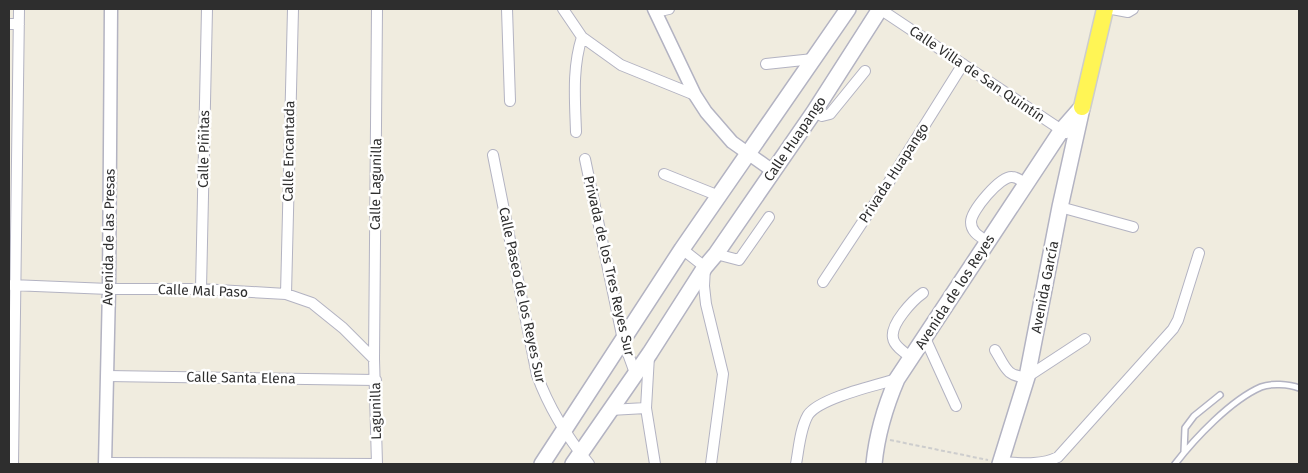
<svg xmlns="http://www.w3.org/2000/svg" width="1308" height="473" font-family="'Fira Sans',sans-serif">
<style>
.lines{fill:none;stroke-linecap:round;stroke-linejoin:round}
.service-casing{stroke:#b3b3c2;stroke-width:8}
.minor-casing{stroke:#b3b3c2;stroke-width:12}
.tertiary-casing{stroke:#b3b3c2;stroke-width:15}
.secondary-casing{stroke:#b3b3c2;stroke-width:18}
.primary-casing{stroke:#cdcdcd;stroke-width:19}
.path{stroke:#cdcdcd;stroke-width:2;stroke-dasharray:4 2.5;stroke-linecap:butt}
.service{stroke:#fff;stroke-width:5}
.minor{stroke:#fff;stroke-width:10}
.tertiary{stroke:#fff;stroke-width:12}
.secondary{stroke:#fff;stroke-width:15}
.primary{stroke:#fff555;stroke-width:16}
.labels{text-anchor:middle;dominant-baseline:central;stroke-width:5;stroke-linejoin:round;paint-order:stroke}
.street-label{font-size:14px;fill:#2e2e2e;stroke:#fff}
</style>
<rect width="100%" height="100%" fill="#f0ecdf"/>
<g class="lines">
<g class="service-casing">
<path id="service" d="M1184,452l1,-24 9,-12 26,-21
M1175,464c20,-26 56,-64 86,-77 10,-4 28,-3 38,1"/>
</g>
<g class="minor-casing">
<path id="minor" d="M507,9l3,92
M563,9l19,28 39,28 74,30
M880,9l186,124
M1112,9l16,3 5,-3
M655,12l14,-3
M9,24h10
M766,64l47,-5
M814,112l8,4 8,-2 35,-43
M576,132c-1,-32 -4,-64 6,-95
M493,155l44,220c12,33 30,62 52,89
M585,159l38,181 12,33
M664,174l55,22
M1060,207l73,20
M988,242c-7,-5 -17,-9 -17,-20 0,-11 29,-46 41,-45 5,0 10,4 14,7
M682,249l23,18 -1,19 2,18 17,70 -12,90
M716,254l23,6 30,-43
M823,282l66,-100 74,-118
M11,285l98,4h92l85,5 26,9 31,25 31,31
M201,289l6,-280
M286,294l7,-285
M925,338l31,68
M995,350c10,16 11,27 32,27l58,-38
M649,356l-3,52 9,56
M912,358c-7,-5 -18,-12 -19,-20 -3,-14 20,-38 30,-45
M107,376l269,4
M610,410l36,-2
M1000,462c20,1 40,4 58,-5l115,-128 5,-9 21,-67
M105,463l272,1
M13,464l6,-455
M377,464l-3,-105 3,-350
M796,464c3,-16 4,-35 12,-49 11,-17 69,-30 89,-36"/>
</g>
<g class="tertiary-casing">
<path id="tertiary" d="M654,9l41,86 11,17 26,30 41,29
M105,464l4,-175 2,-280"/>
</g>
<g class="secondary-casing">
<path id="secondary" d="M542,464l140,-215 166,-240
M573,464l77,-111 55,-86 11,-13 98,-142 66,-103
M874,464c3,-31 11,-57 23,-85l164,-248 21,-24
M1000,464l27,-87 33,-170 22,-99"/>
</g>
<g class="primary-casing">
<path id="primary" d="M1082,107l23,-98"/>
</g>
<path class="path" d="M890,440l98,20"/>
<use href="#service" class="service"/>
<use href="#minor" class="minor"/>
<use href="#tertiary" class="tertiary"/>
<use href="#secondary" class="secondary"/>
<use href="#primary" class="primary"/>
</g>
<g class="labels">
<g class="street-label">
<text transform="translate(977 74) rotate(34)">Calle Villa de San Quintín</text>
<text transform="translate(795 139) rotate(-56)">Calle Huapango</text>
<text transform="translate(204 149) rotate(-89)">Calle Piñitas</text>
<text transform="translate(289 151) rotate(-89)">Calle Encantada</text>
<text transform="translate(894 173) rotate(-57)">Privada Huapango</text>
<text transform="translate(376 184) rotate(-89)">Calle Lagunilla</text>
<text transform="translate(109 237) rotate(-89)">Avenida de las Presas</text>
<text transform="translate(609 266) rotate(77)">Privada de los Tres Reyes Sur</text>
<text transform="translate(1045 287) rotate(-79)">Avenida García</text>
<text transform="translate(203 291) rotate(2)">Calle Mal Paso</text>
<text transform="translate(955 292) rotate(-57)">Avenida de los Reyes</text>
<text transform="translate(522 295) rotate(78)">Calle Paseo de los Reyes Sur</text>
<text transform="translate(241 378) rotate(1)">Calle Santa Elena</text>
<text transform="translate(376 411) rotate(-91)">Lagunilla</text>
</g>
</g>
<rect width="1308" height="473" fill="none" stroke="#2e2e2e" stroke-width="20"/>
</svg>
